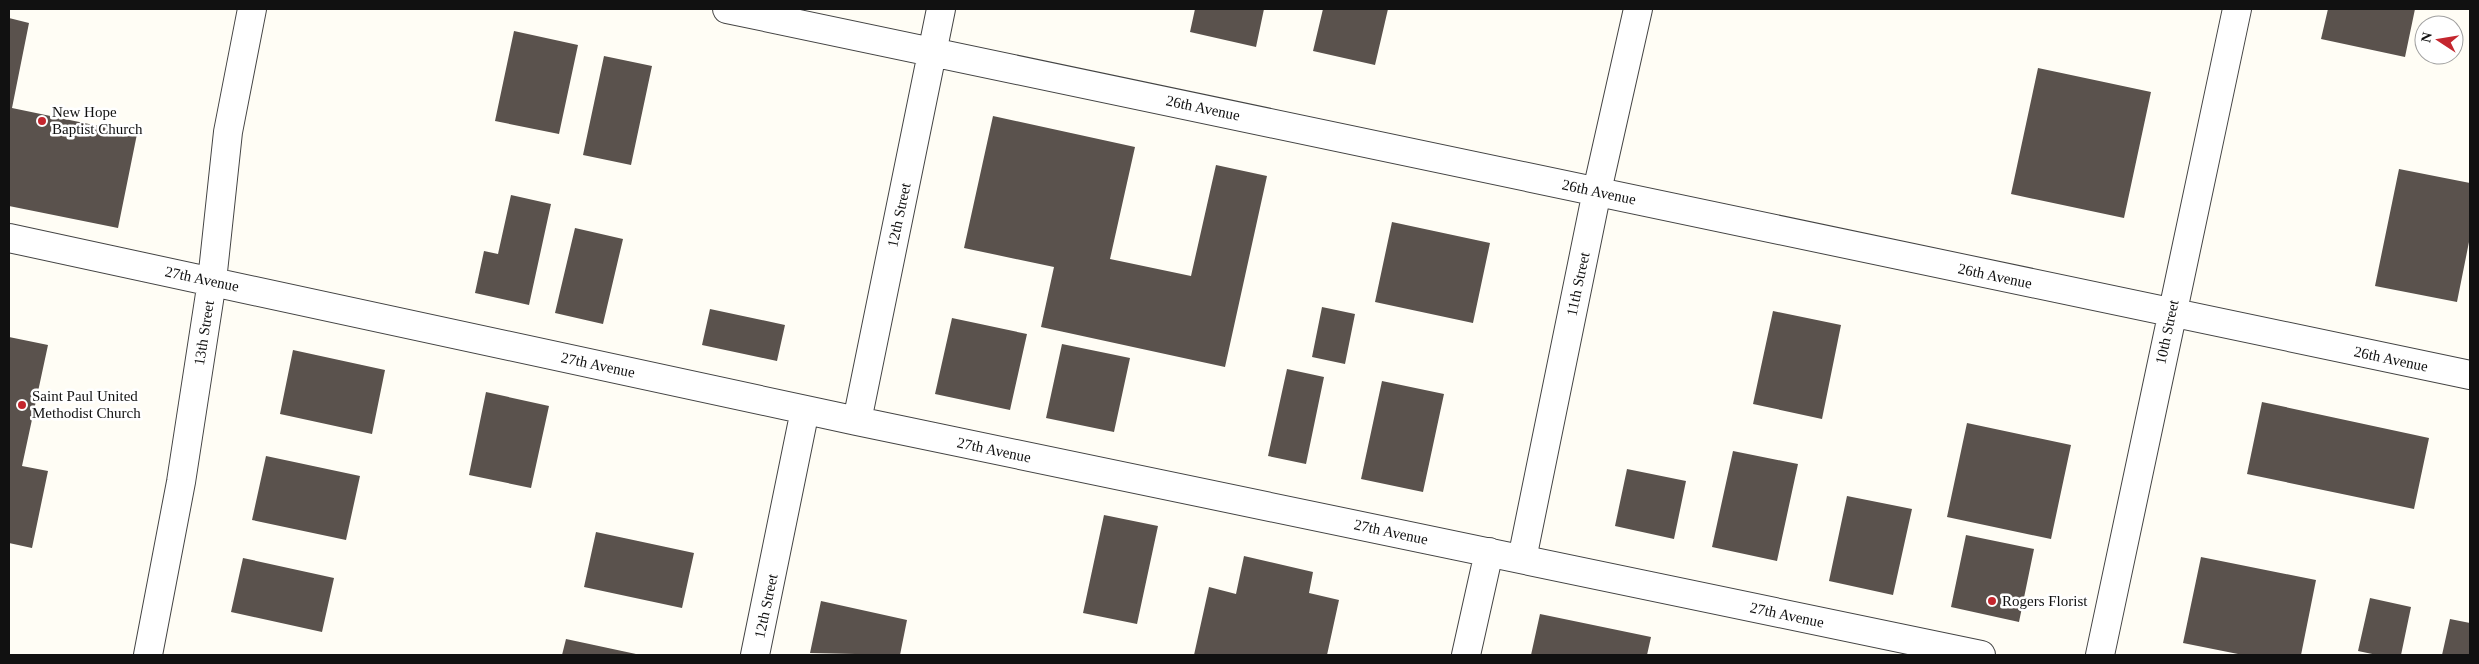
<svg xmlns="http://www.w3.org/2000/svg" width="2479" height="664" font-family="Georgia,serif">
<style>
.building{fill:#5a524d}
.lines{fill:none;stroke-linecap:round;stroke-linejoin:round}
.street-casing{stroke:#444;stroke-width:30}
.street{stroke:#fff;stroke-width:28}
.poi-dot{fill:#c4262e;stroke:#fff;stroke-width:2}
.labels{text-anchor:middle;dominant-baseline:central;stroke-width:5;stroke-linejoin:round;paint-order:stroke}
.street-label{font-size:15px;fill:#111;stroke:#fff}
.poi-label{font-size:15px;fill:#111;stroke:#fff;text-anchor:start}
</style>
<rect width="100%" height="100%" fill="#fffdf5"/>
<path class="building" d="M1195,9h69l-8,38 -66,-15z
M1323,9h65l-13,56 -62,-14z
M2328,9h87l-10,48 -84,-18z
M9,18l20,5 -17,85 125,26 -19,94 -109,-22z
M514,31l64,14 -19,89 -64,-13z
M604,56l48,10 -21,99 -48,-10z
M2038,68l113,24 -27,126 -113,-24z
M993,116l142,31 -25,112 81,17 25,-111 51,11 -42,191 -184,-40 13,-60 -90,-19z
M2399,169l71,14v54l-13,65 -82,-16z
M511,195l40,9 -22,101 -54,-12 9,-42 14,3z
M1392,222l98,21 -17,80 -98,-21z
M575,228l48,11 -20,85 -48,-11z
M1322,307l33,7 -10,50 -33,-7z
M710,309l75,16 -8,36 -75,-16z
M1773,311l68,14 -19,94 -69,-15z
M952,318l75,16 -17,76 -75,-16z
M9,337l39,8 -26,121 26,5 -16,77 -23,-5z
M1062,344l68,14 -16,74 -68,-14z
M293,350l92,20 -13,64 -92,-20z
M1287,369l37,8 -18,87 -38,-8z
M1382,381l62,13 -21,98 -62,-13z
M486,392l63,14 -18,82 -62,-13z
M2262,402l167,36 -15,71 -167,-35z
M1967,423l104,22 -20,94 -104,-22z
M1733,451l65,13 -21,97 -65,-14z
M266,456l94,20 -14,64 -94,-20z
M1627,469l59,12 -12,58 -59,-13z
M1847,496l65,13 -19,86 -64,-14z
M1104,515l54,11 -21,98 -54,-11z
M596,532l98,21 -12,55 -98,-21z
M1966,535l68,14 -15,73 -68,-15z
M1244,556l69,16 -4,21 30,7 -12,55h-133l15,-68 27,7z
M2201,557l115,23 -15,75h-58l-60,-12z
M243,558l91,20 -12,54 -91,-20z
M2370,598l41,9 -10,48h-24l-19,-4z
M821,601l86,19 -7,35 -90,-2z
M1540,614l111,23 -4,18h-116z
M2450,619l20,4v32h-28z
M566,639l70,15v1h-74z"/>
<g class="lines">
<g class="street-casing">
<path id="street" d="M727,9l1743,366
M9,238l848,183 1124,234
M857,421l84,-412
M1522,559l75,-368 41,-182
M148,655l33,-173 31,-201 16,-149 24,-123
M755,655l50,-245
M1466,655l23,-103
M2100,655l137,-646"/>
</g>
<use href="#street" class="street"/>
</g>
<g class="poi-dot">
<circle cx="42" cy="121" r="5"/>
<circle cx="22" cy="405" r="5"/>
<circle cx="1992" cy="601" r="5"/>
</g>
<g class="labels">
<g class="street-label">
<text transform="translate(1203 108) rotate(12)">26th Avenue</text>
<text transform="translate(1599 192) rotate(12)">26th Avenue</text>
<text transform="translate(899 215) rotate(-78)">12th Street</text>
<text transform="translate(1995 276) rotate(12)">26th Avenue</text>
<text transform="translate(202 279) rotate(12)">27th Avenue</text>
<text transform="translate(1578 284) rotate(-78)">11th Street</text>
<text transform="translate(2167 332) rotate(-78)">10th Street</text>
<text transform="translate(204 333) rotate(-81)">13th Street</text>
<text transform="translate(2391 359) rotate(12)">26th Avenue</text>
<text transform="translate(598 365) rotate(12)">27th Avenue</text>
<text transform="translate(994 450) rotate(12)">27th Avenue</text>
<text transform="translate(1391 532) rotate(12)">27th Avenue</text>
<text transform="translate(766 606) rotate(-78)">12th Street</text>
<text transform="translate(1787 615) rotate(12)">27th Avenue</text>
</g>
<g class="poi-label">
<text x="52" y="112">New Hope<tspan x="52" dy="17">Baptist Church</tspan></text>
<text x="32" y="396">Saint Paul United<tspan x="32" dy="17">Methodist Church</tspan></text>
<text x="2002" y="601">Rogers Florist</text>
</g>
</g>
<rect width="2479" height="664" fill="none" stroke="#111111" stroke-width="20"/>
<g transform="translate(2439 40) rotate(282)"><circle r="24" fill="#ffffff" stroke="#a0a0a0"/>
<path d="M0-4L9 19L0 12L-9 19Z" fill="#c4262e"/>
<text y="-8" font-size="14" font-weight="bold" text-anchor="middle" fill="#111111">N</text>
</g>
</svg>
